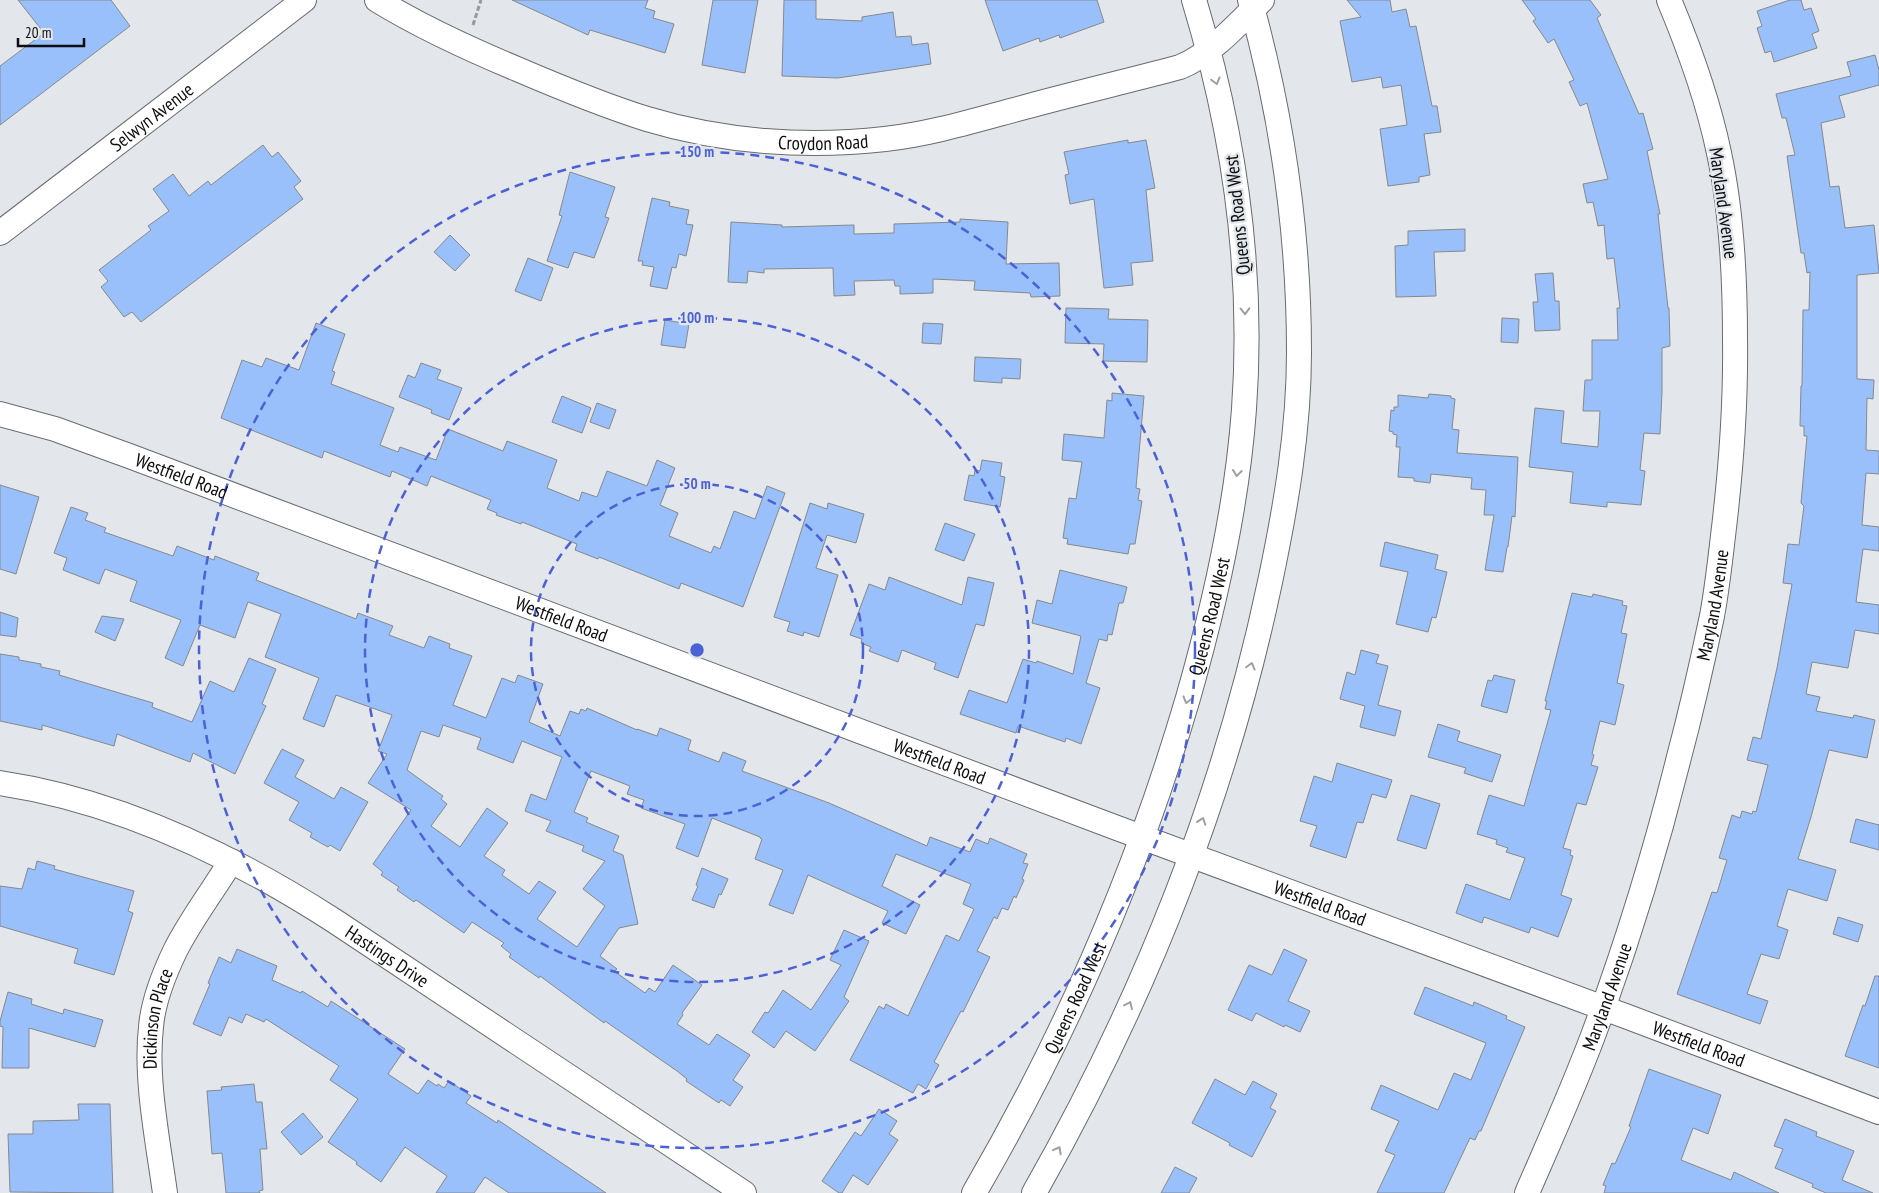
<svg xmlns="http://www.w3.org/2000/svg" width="1879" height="1193" font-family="'PT Sans Narrow',sans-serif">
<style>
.building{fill:#99c0fa;stroke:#86898d;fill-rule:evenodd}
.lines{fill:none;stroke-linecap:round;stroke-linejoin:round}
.minor-casing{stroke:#686b70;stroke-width:26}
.path{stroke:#97999d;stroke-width:3;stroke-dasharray:5 2.5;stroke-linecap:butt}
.minor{stroke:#fff;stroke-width:24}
.oneway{stroke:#9e9f9f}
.ring{fill:none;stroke:#4c61d6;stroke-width:2.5;stroke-dasharray:9 6}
.labels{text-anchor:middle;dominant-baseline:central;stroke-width:4.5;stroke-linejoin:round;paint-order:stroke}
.street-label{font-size:19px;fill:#0d0e10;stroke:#e3e6eb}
.centre{fill:#4c61d6;stroke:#e3e6eb;stroke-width:2.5}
.ring-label{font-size:15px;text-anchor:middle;font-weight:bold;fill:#4c61d6;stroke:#e3e6eb;stroke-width:4.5;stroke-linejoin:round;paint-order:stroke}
</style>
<rect width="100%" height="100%" fill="#e3e6eb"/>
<path class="building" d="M18,0h93l19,26 -130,99v-59l44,-33z
M512,0h136l-3,8 10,3 -2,7 21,6 -9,29 -75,-23 -2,5z
M713,0h45l-13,73 -43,-8z
M784,0h32v19l46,2v-4l31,-5 3,25 15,-1 1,9 16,-2 3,21 -93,14 -56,-2z
M985,0h112l7,22 -44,16 -1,-3 -19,7 -1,-4 -36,13z
M1347,0h43l2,12 14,-3 4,18 6,-1 16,80h5l4,26 -17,2 6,41 -11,2v5l-31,4 -8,-57 27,-4 -6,-40 -18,3 -2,-11 -29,5 -12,-61 21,-4z
M1522,0h68l11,15 -4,3 42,96 4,-1 10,36 -6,2 13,63h-2l10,94h1l1,38 -8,2v44l-2,42 -16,-1 -4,37 5,1 -4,34 -34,-3v5l-37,-4 3,-31 -44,-5 6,-59 29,3 -3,32 37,4 2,-36h-17l2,-31h7v-40h26l-1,-32h3l-6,-50 -7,1 -3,-34 -6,1 -5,-24 -6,1 -4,-19 25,-5 -21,-76 -7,3 -11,-24 5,-2 -20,-41 -6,4 -15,-22 3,-2z
M1790,0h11l3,10 7,-2 8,23 -7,3 5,14 -43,14 -3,-11 -6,2 -8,-25 5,-2 -5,-15z
M1875,55l4,15v15l-40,11 6,21 -24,6 9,64 9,-1 6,42 29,-3 5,48 -22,2v104l17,1 -1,19 -6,-1 -1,52 13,1v23l-13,-1 -4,52 17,2v24l-16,-2 -7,53 23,3v29l-24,-4 -7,38 -36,-6 -6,32 14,3 -4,14 37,7 1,-3 21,5 -8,38 -38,-8 -18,67 -13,42 38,11 -9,31 -39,-12 -11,37 11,4 -9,29 -18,-5 -14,40 21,7 -8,23 -83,-30 35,-102 5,1 10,-33 -8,-2 13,-43 8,3 2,-7 10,3 1,-3 3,1 12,-47 -21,-5 6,-23 8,2 16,-71 15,-84 -9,-1 5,-39 11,1 5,-39 -3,-3 6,-67h-3v-10h-4l1,-40h1l1,-76h6l1,-38 -3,1 -3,-20h-3l-14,-97 8,-1 -9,-37h-4l-6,-24 75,-18 -4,-14z
M1128,140v3l18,-3 9,48 -9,2 7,71 -22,2 2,22 -29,3 -10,-89 -24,5 -5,-29 4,-1 -5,-22z
M263,145l9,12 6,-5 23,29 -7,6 9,12 -162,123 -9,-10 -8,5 -23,-30 7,-6 -9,-11 52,-40 -3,-4 21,-15 -16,-22 20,-15 16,22 19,-15 3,4z
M570,172l45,15 -10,30 4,1 -15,40 -20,-6 -6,16 -21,-7 15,-45 -3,-1z
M652,198l18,4 -1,4 20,4 -3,14 7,1 -7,31 -7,-2 -3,14 -4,-1 -5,22 -17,-3 4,-19 -12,-2 1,-4h-5z
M960,219l48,3 -2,42 53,-1 1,33 -29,1 -1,-4 -56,-3 1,-9 -42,-2v14l-33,1v-8h-5l-1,-6 -40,1 1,14 -21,1 -1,-28 -69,1v4l-16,-2 -1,12 -19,-1 3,-60 51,3v2l72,-2v9l40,-1v-9l66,-2z
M1465,229v22l-31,1 2,44 -40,1 -1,-51 13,-1v-14z
M450,235l20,20 -15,16 -21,-19z
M528,258l25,10 -12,33 -26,-10z
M1553,273l2,28h4l1,29 -25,1 -2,-29h5l-3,-28z
M1066,308l43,1 -1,10 40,1 -1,42 -44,-1 1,-17 -39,-1z
M1502,318l17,1 -1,24 -17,-1z
M665,320l24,4 -4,24 -24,-3z
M316,323l29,11 -13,37 3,1 -4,12 63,24 -14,37 18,7 2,-5 36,13 12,-31 55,22 4,-10 50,19 -10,28 32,13 3,-9 15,5 10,-26 40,15 10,-26 18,8 -15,37 18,8 -9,23 42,17 3,-7 6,3 14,-38 21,8 12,-33 18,7 -42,114 -62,-24 -2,6 -80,-32 -1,2 -23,-9 2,-6 -55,-22 -1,2 -25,-9 1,-2 -10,-4 4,-9 -60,-24 -4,10 -35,-15 -2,6 -66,-26 -2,7 -101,-40 21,-58 20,7 4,-9 33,12z
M923,323l20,1 -2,20 -19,-1z
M975,357l46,2 -1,20 -18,-1v5l-28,-2z
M421,363l20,7 -4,9 25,9 -13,32 -18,-7 1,-3 -33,-13 9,-22 7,3z
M1112,393l32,3 -8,92 4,1 -2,11 4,1 -7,43h-5l-2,10 -61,-10 1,-5 -5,-1 6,-40 7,1 6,-37 -20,-2 2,-26 40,4 3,-38 5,1z
M1429,394l22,2v2l4,1 -3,30 7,1 -2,23 61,4 -3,60 -3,-1 -4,31h-1l-4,25 -18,-2 9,-55h-10l2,-25 -15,-1 1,-11 -41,-4 -1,9 -16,-2v-3l-16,-1 2,-30h-4l1,-12 -4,-1v-2l-4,-1 2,-21 3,1v-4h4v-12l30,3z
M562,396l29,12 -9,25 -30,-11z
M597,403l19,7 -7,19 -19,-7z
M982,460l20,3 -2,13 5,1 -5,30 -36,-7 5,-25 5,1 1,-6 5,1z
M0,485l39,12 -23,77 -16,-5z
M810,503l17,6 1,-6 36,11 -8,29 -29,-8 -11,33 22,7 -19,62 -15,-5 -1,4 -16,-5 3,-9 -16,-5z
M71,507l17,6 -3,7 21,8 -2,4 69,24 4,-10 37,14 1,-4 44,17 -3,7 100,39 2,-6 35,13 -4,9 35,13 5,-12 21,8 -1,4 23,8 -19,49 33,13 16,-40 13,5 3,-8 25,9 -14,38 31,14 10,-25 9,3 2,-5 5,2 1,-3 50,22v-1l20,7 3,-8 31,12 -3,10 31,12 4,-10 23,9 -4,10 87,32 98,43 3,-9 40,15 6,-13 12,5 2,-6 37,16 -4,9 5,1 -6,15 2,1 -8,18 -2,-2 -6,14 -6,-2 -5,11 -3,-2 -17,34 13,6 -27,55 -2,-1 -27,51 5,3 -13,24 -8,-5 -5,9 -63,-33 29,-54 5,3 2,-5 22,12 38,-81 13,6 15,-32 -11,-5 8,-20 -75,-30 -14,32 38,19 -14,29 -24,-11 6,-12 -80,-36 -15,39 -24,-9 14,-35 -28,-11 7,-20 -2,-1v-1l-48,-19 -14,39 -22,-9 9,-24 -44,-16 3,-8 -17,-6 3,-8 -39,-15 -17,41 14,6 -2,4 33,14 -6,15 10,4 15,69 -19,4 -19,28 17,13 -3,2 31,22 4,-5 6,4 18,-27 29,20 -20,28 1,2 -6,9 32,21 8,-11 33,21 -17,25 10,7 -13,19 -9,-6 -2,3 -33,-22 1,-2 -10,-8 -72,-50 -1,2 -64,-47 -1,2 -30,-21 2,-3 -10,-8 3,-3 -32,-21 -8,11 -48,-33 -2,2 -17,-12 2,-3 -18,-12 2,-3 -10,-8 38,-54 -43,-27 19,-29 -9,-3 14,-36 -56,-20 -12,32 -21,-8 16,-41 -54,-21 16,-43 -33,-12 -13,36 -35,-13 -17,41 -18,-8 16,-38 -51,-19 7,-20 -32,-12 -6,15 -36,-14 4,-12 -13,-5zM443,725l38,13 -4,11 36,14 9,-22 40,16 -16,43 -15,-6 -6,17 26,10 -5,10 38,15 -2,5 23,10 -22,28 22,17 -28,41 -40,-28 19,-27 -17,-11 -10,13 -27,-19 3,-5 -21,-14 24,-33 -21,-15 -27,39 -29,-21 16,-22 -6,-5 2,-3 -36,-26 14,-39 18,6z
M945,523l30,11 -11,27 -29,-11z
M1385,542l53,13 -3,14 12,3 -11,46 -4,-1 -4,15 -32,-8 12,-52 -28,-6z
M1060,570l67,17 -4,16h-4l-7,32 -4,-1 -1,7 -8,-2 -13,44 14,5 -19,56 -15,-6 -1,4 -47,-16 -2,7 -56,-19 9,-24 38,13 16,-44 13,4 1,-2 36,13 8,-38 -49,-13 5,-23 15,4z
M889,577l73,28 6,-28 26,6 -10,43 -8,-2 -18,54 -24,-9 2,-6 -34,-13 -4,12 -29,-11 2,-4 -10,-4 1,-4 -12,-4 19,-51 16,6z
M1572,593l20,4 1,-3 30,7 -1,4 5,1 -6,27 6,1 -10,49 7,2 -9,40 -15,-4 -8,33 2,1 -3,10 7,2 -12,38 -9,-2 -14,45 8,2 -1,5 3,1 -12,39 11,4 -14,38 -27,-10 -2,6 -45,-16 -2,6 -26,-10 10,-29 44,16 15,-42 -19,-6 2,-4 -12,-4 1,-4 -20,-6 12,-39 35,11 27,-96 -6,-1 2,-8h-2z
M0,612l18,6 -2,19 -16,-2z
M102,616l22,3 -9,22 -20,-9z
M1361,650l18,5 -3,8 12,3 -10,39 23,6 -6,25 -35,-9 5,-21 -25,-7 7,-27 8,3z
M0,654l19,3v3l22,4v3l19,4 -1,4 94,28 -1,4 40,15 18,-41 24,11 15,-34 27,11 -14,35 4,2 -31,68 -42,-21 -3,9 -73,-28 -3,12 -72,-21v5l-42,-9z
M1494,675l21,5 -8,33 -26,-7 7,-26 4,1z
M1438,724l22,7 -3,10 44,14 -9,27 -28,-9 2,-5 -38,-11z
M282,749l22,11 -9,17 39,22 7,-12 27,15 -28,49 -10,-6 -2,2 -18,-10 2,-4 -23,-13 10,-18 -35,-19z
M1337,763l55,17 -6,18 -14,-4 -9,29 -6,-1 -11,36 -36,-12 7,-20 -17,-5 14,-45 18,6z
M1411,795l29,9 -14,45 -29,-9z
M1856,819l23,6v25l-29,-8z
M37,861l18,5 -1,3 80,22 -6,20 5,2 -19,62 -40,-12 4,-14 -78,-23v-40l22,3 6,-21 7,2z
M702,868l26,11 -7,16 -2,-1 -5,14 -22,-8 6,-14 -2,-1z
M1838,917l25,8 -5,17 -25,-8z
M844,930l25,11 -25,56 5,4 -34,50 -29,-20 -12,17 -22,-16 13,-20 3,1 15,-23 28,20 30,-45 -11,-5z
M237,949l40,17 -5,14 29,13 1,-2 26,16 3,-6 74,48 -17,25 30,20 10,-14 9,6 1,-2 6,4 5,-7 22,15 -5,7 31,20 1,-3 108,73h-97l-24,-16 -11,16h-38l11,-17 -42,-29 -24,35 -25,-18 1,-2 -29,-20 30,-43 -28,-19 9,-14 -73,-47 -2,3 -18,-8 -4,9 -13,-6 -8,19 -28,-12 17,-40 -2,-1 11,-26 12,6z
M1284,949l23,11 -19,41 22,10 -10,21 -15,-7 -1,2 -28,-14 -4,8 -24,-11 21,-45 23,10z
M1875,976h4v92l-34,-12 18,-51 2,1z
M1425,987l48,19 1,-4 33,14 -1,3 19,8 -44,104h-2l-4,9 -5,-2 -26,55h-67l18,-38 -10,-4 14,-30 -28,-12 10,-24 57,25 16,-37 17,7 15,-37 -72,-29z
M8,992l24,7 -1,5 32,10 1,-5 39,11 -8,27 -66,-19v40h-27l1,-41 -3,-1v-5z
M1649,1069l72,26 -13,39 -15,-6 -12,32 50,20 3,-8 45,21h-175l2,-7 -3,-1 9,-22 3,1 16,-37 -2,-1z
M1215,1079l30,16 8,-14 24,13 -7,14 6,3 -24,46 -23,-12 1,-2 -38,-20z
M254,1084l2,18h6l5,47h-7l3,41 -4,1 1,2h-34l-4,-40 -10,1 -5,-63 15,-1 -1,-3z
M78,1104h32l3,89 -103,-1 -2,-58h25v-13l46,-1z
M879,1109l18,12 -8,13 9,6 -30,45 -15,-10 -11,18h-3l-17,-12 33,-49 6,4z
M303,1113l20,24 -22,18 -20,-23z
M1785,1119l32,13 -1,4 38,15 -12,29 31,13h-47l-14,-6 1,-3 -38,-16 8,-19 -9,-3z
M1175,1167l22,11 -8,15h-28z"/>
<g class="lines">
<g class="minor-casing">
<g id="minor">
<path id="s1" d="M377,0c44,27 92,49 140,69 42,18 85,36 130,50 76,23 159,29 238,20 47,-5 94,-20 140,-32 51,-14 103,-26 155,-40 30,-12 59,-44 82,-67"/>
<path id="s2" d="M0,233l304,-233"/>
<path id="s3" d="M0,414l55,15 77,28 985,371 511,189 251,95"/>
<path id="s4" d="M0,783c120,18 232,72 333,137l411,273"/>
<path id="s5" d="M165,1193c-7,-51 -20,-115 -14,-166 2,-26 13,-53 24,-76 16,-32 38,-60 56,-90"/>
<path id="s6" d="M974,1193c91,-156 163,-321 214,-495 27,-94 49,-191 56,-289 10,-138 -10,-277 -50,-409"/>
<path d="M1034,1193c108,-190 191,-397 236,-611 16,-76 29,-152 29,-230 0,-119 -17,-237 -49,-352"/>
<path id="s7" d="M1527,1193c23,-53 47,-106 67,-160 33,-89 61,-180 84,-272 13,-49 24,-97 34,-145 5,-27 8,-54 11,-80 8,-66 13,-132 12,-198 0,-62 -3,-125 -16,-185 -11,-53 -29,-103 -50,-153"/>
</g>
</g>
<path class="path" d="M473,25l8,-25"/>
<use href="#minor" class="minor"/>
</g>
<defs><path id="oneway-chevron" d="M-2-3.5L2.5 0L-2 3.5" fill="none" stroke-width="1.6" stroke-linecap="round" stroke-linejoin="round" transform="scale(1.25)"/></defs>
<g class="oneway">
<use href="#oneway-chevron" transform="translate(1216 81) rotate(75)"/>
<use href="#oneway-chevron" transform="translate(1245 311) rotate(89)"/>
<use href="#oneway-chevron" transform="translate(1237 473) rotate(97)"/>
<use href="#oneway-chevron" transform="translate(1251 666) rotate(-75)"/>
<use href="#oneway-chevron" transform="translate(1187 700) rotate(106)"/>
<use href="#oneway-chevron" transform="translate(1202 821) rotate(-71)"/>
<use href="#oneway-chevron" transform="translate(1129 1005) rotate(-65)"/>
<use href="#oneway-chevron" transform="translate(1058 1150) rotate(-61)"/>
</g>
<g class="ring">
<circle cx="697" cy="650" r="166"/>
<circle cx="697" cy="650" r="332"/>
<circle cx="697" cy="650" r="498"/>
</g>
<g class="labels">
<g class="street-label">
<text stroke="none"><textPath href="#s2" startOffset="191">Selwyn Avenue</textPath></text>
<text stroke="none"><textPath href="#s1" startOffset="474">Croydon Road</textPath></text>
<text transform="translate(1724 203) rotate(82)">Maryland Avenue</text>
<text transform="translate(1237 215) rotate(-96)">Queens Road West</text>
<text stroke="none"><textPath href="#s3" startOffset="192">Westfield Road</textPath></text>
<text stroke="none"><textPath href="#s7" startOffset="618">Maryland Avenue</textPath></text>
<text stroke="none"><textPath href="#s6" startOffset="625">Queens Road West</textPath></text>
<text stroke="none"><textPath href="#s3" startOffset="598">Westfield Road</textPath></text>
<text stroke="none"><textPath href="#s3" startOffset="1002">Westfield Road</textPath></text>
<text stroke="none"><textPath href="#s3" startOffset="1408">Westfield Road</textPath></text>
<text stroke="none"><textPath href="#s4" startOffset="428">Hastings Drive</textPath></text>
<text stroke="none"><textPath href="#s7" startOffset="212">Maryland Avenue</textPath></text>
<text stroke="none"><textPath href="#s6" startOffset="220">Queens Road West</textPath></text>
<text stroke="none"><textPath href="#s5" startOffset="176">Dickinson Place</textPath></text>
<text stroke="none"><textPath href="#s3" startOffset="1812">Westfield Road</textPath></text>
</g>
</g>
<circle cx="697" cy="650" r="8" class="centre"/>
<g class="ring-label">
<text x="697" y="157">150 m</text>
<text x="697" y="323">100 m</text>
<text x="697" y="489">50 m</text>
</g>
<path d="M18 38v8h66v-8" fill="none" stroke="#0d0e10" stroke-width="2.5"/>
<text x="25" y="38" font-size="15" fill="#0d0e10" stroke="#e3e6eb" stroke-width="4" paint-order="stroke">20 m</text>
</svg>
